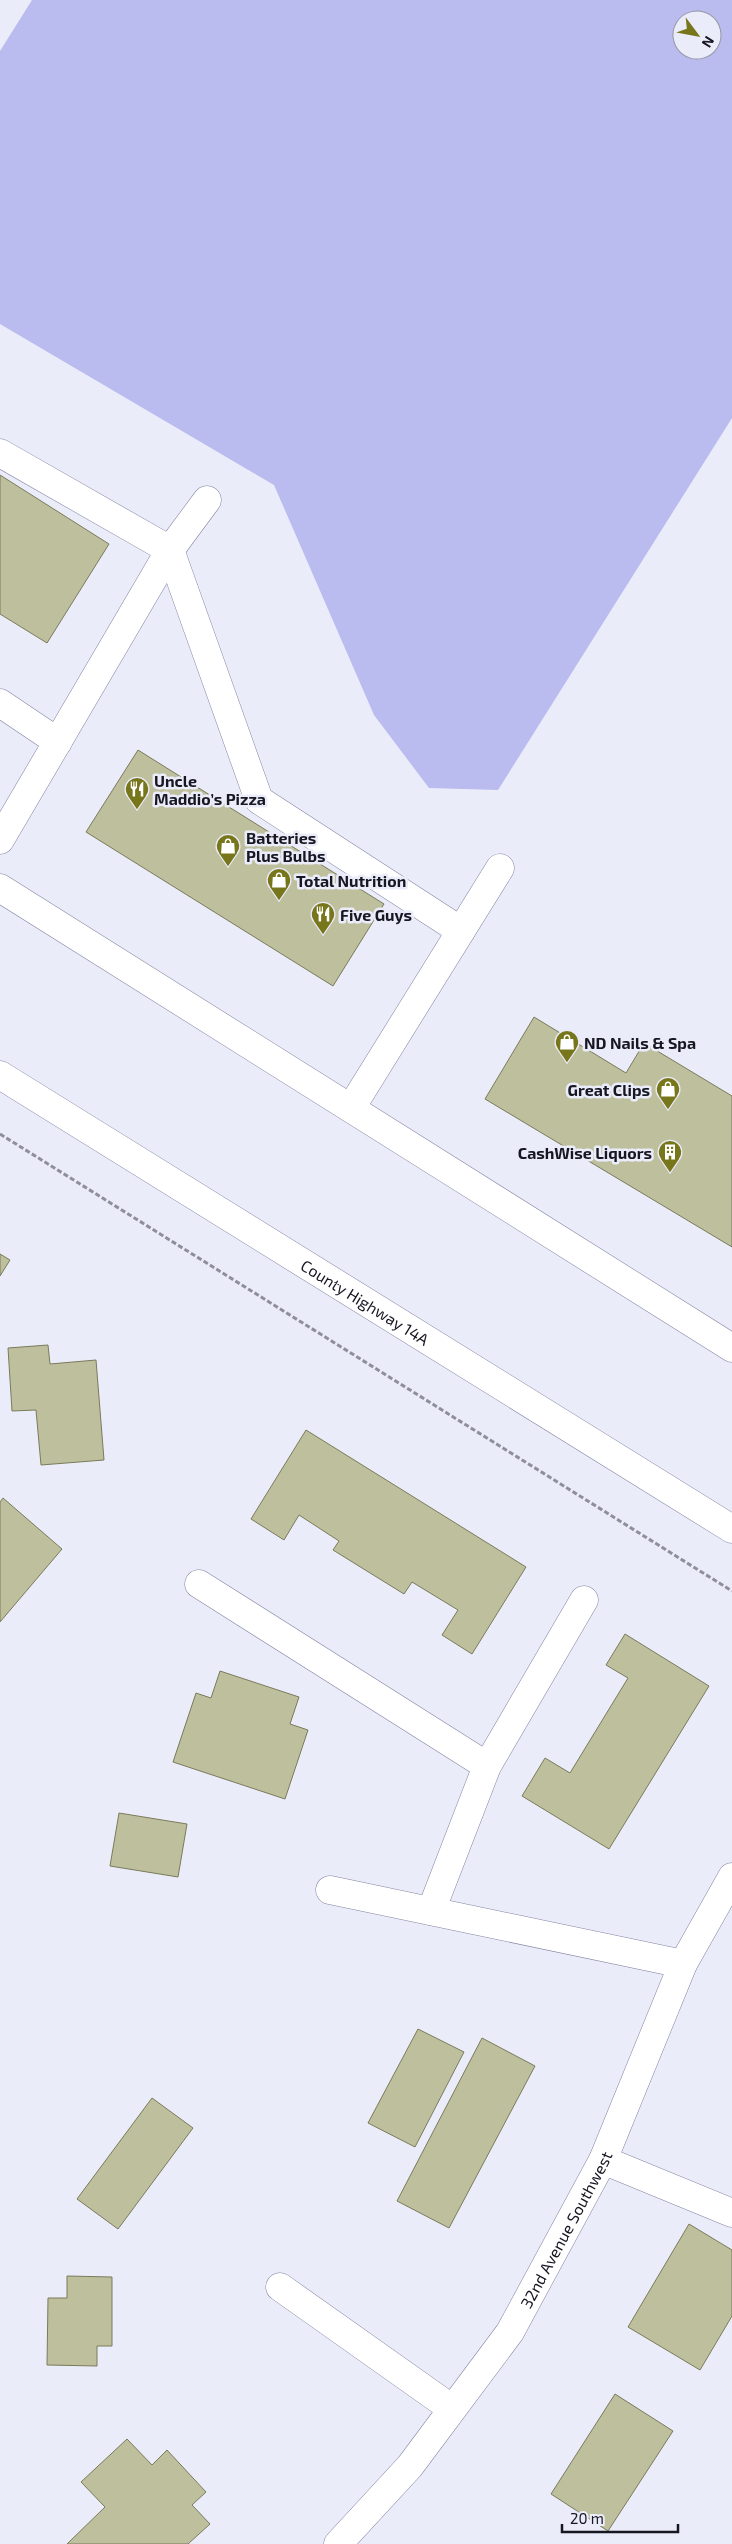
<svg xmlns="http://www.w3.org/2000/svg" width="732" height="2544" font-family="'Exo 2',sans-serif">
<style>
.green{fill:#babbee;fill-rule:evenodd}
.building{fill:#bebf9d;stroke:#7a7b5b}
.lines{fill:none;stroke-linecap:round;stroke-linejoin:round}
.minor-casing{stroke:#8484a3;stroke-width:29}
.major-casing{stroke:#8484a3;stroke-width:29}
.path{stroke:#8e8f9b;stroke-width:3;stroke-dasharray:5 2.5;stroke-linecap:butt}
.minor{stroke:#fff;stroke-width:28}
.major{stroke:#fff;stroke-width:28}
.labels{text-anchor:middle;dominant-baseline:central;stroke-width:5;stroke-linejoin:round;paint-order:stroke}
.poi-label{font-size:16px;font-weight:bold;fill:#171722;stroke:#ebecf9;text-anchor:start}
.street-label{font-size:16px;fill:#171722;stroke:#ebecf9}
</style>
<rect width="100%" height="100%" fill="#ebecf9"/>
<path class="green" d="M32,0h700v418l-234,372 -69,-2 -55,-73 -100,-230 -274,-161v-273zM682,20h30v30h-30z"/>
<path class="building" d="M0,475l109,69 -62,99 -47,-29z
M138,750l246,154 -51,82 -247,-154z
M534,1017l92,56 18,-30 88,53v151l-247,-148z
M0,1254l10,6 -10,16z
M48,1345l2,19 46,-4 8,100 -63,5 -5,-55 -24,1 -4,-63z
M306,1430l220,137 -54,87 -30,-19 16,-25 -46,-28 -8,12 -71,-44 6,-9 -40,-26 -15,25 -33,-21z
M3,1498l59,51 -62,73v-120z
M625,1634l84,52 -100,163 -87,-53 23,-38 25,15 58,-95 -22,-13z
M220,1671l79,26 -9,27 18,6 -23,69 -112,-37 23,-69 15,5z
M119,1813l68,11 -9,53 -68,-11z
M418,2029l46,23 -49,95 -47,-24z
M482,2038l53,28 -86,162 -52,-27z
M152,2098l41,30 -75,101 -41,-30z
M689,2224l43,26v66l-32,54 -72,-43z
M67,2276l45,1v69h-15v20l-50,-1 1,-67h19z
M615,2394l58,37 -65,100 -57,-37z
M127,2439l25,26 15,-15 39,42 -14,13 18,19 -22,20h-121l38,-37 -24,-25z"/>
<g class="lines">
<g class="minor-casing">
<g id="minor">
<path d="M0,453l170,97 89,250 202,131"/>
<path d="M0,703l58,39"/>
<path d="M0,840l170,-290 37,-50"/>
<path d="M0,888l732,460"/>
<path d="M351,1108l149,-240"/>
<path d="M199,1584l288,182"/>
<path d="M330,1890l353,74"/>
<path d="M431,1911l56,-145 97,-166"/>
<path d="M603,2160l129,53"/>
<path d="M280,2287l171,121"/>
<path id="s1" d="M338,2544l72,-78 100,-134 93,-172 80,-196 49,-87"/>
</g>
</g>
<g class="major-casing">
<g id="major">
<path id="s2" d="M0,1075l732,454"/>
</g>
</g>
<path class="path" d="M0,1134l732,457"/>
<use href="#minor" class="minor"/>
<use href="#major" class="major"/>
</g>
<defs>
<g id="restaurant-pin" transform="scale(1.25)"><path d="M0 17L-7.5 6A9.5 9.5 0 1 1 7.5 6Z" fill="#77761b" stroke="#ebecf9"/><path d="M-5-6h1v4h1v-4h1v4h1v-4h1v5L-1.5 .5V6h-2V.5L-5-1ZM5-6V6H3V1.5H1.5Q1.5-4 5-6Z" fill="#fff"/></g>
<g id="shop-pin" transform="scale(1.25)"><path d="M0 17L-7.5 6A9.5 9.5 0 1 1 7.5 6Z" fill="#77761b" stroke="#ebecf9"/><path d="M-5-2.5h2.3a2.7 3.5 0 0 1 5.4 0H5L5.5 6h-11ZM-1.5-2.5h3a1.5 2.3 0 0 0-3 0Z" fill="#fff"/></g>
<g id="building-pin" transform="scale(1.25)"><path d="M0 17L-7.5 6A9.5 9.5 0 1 1 7.5 6Z" fill="#77761b" stroke="#ebecf9"/><path d="M-4-6H4V6H1V3H-1V6H-4ZM-2.5-4.3h1.7v1.8h-1.7ZM.8-4.3h1.7v1.8H.8ZM-2.5-1h1.7V.8h-1.7ZM.8-1h1.7V.8H.8Z" fill="#fff"/></g>
</defs>
<g fill-rule="evenodd">
<use href="#restaurant-pin" x="137" y="789"/>
<use href="#shop-pin" x="228" y="846"/>
<use href="#shop-pin" x="279" y="880"/>
<use href="#restaurant-pin" x="323" y="914"/>
<use href="#shop-pin" x="567" y="1042"/>
<use href="#shop-pin" x="668" y="1089"/>
<use href="#building-pin" x="670" y="1152"/>
</g>
<g class="labels">
<g class="poi-label">
<text x="154" y="780">Uncle<tspan x="154" dy="18">Maddio’s Pizza</tspan></text>
<text x="246" y="837">Batteries<tspan x="246" dy="18">Plus Bulbs</tspan></text>
<text x="296" y="880">Total Nutrition</text>
<text x="340" y="914">Five Guys</text>
<text x="584" y="1042">ND Nails &amp; Spa</text>
<text x="650" y="1089" text-anchor="end">Great Clips</text>
<text x="652" y="1152" text-anchor="end">CashWise Liquors</text>
</g>
<g class="street-label">
<text stroke="none"><textPath href="#s2" startOffset="430">County Highway 14A</textPath></text>
<text stroke="none"><textPath href="#s1" startOffset="390">32nd Avenue Southwest</textPath></text>
</g>
</g>
<g transform="translate(697 35) rotate(122)"><circle r="24" fill="#ebecf9" stroke="#9697a3"/>
<path d="M0-4L9 19L0 12L-9 19Z" fill="#77761b"/>
<text y="-8" font-size="14" font-weight="bold" text-anchor="middle" fill="#171722">N</text>
</g>
<path d="M562 2524v8h116v-8" fill="none" stroke="#171722" stroke-width="2.5"/>
<text x="570" y="2524" font-size="15" fill="#171722" stroke="#ebecf9" stroke-width="4" paint-order="stroke">20 m</text>
</svg>
